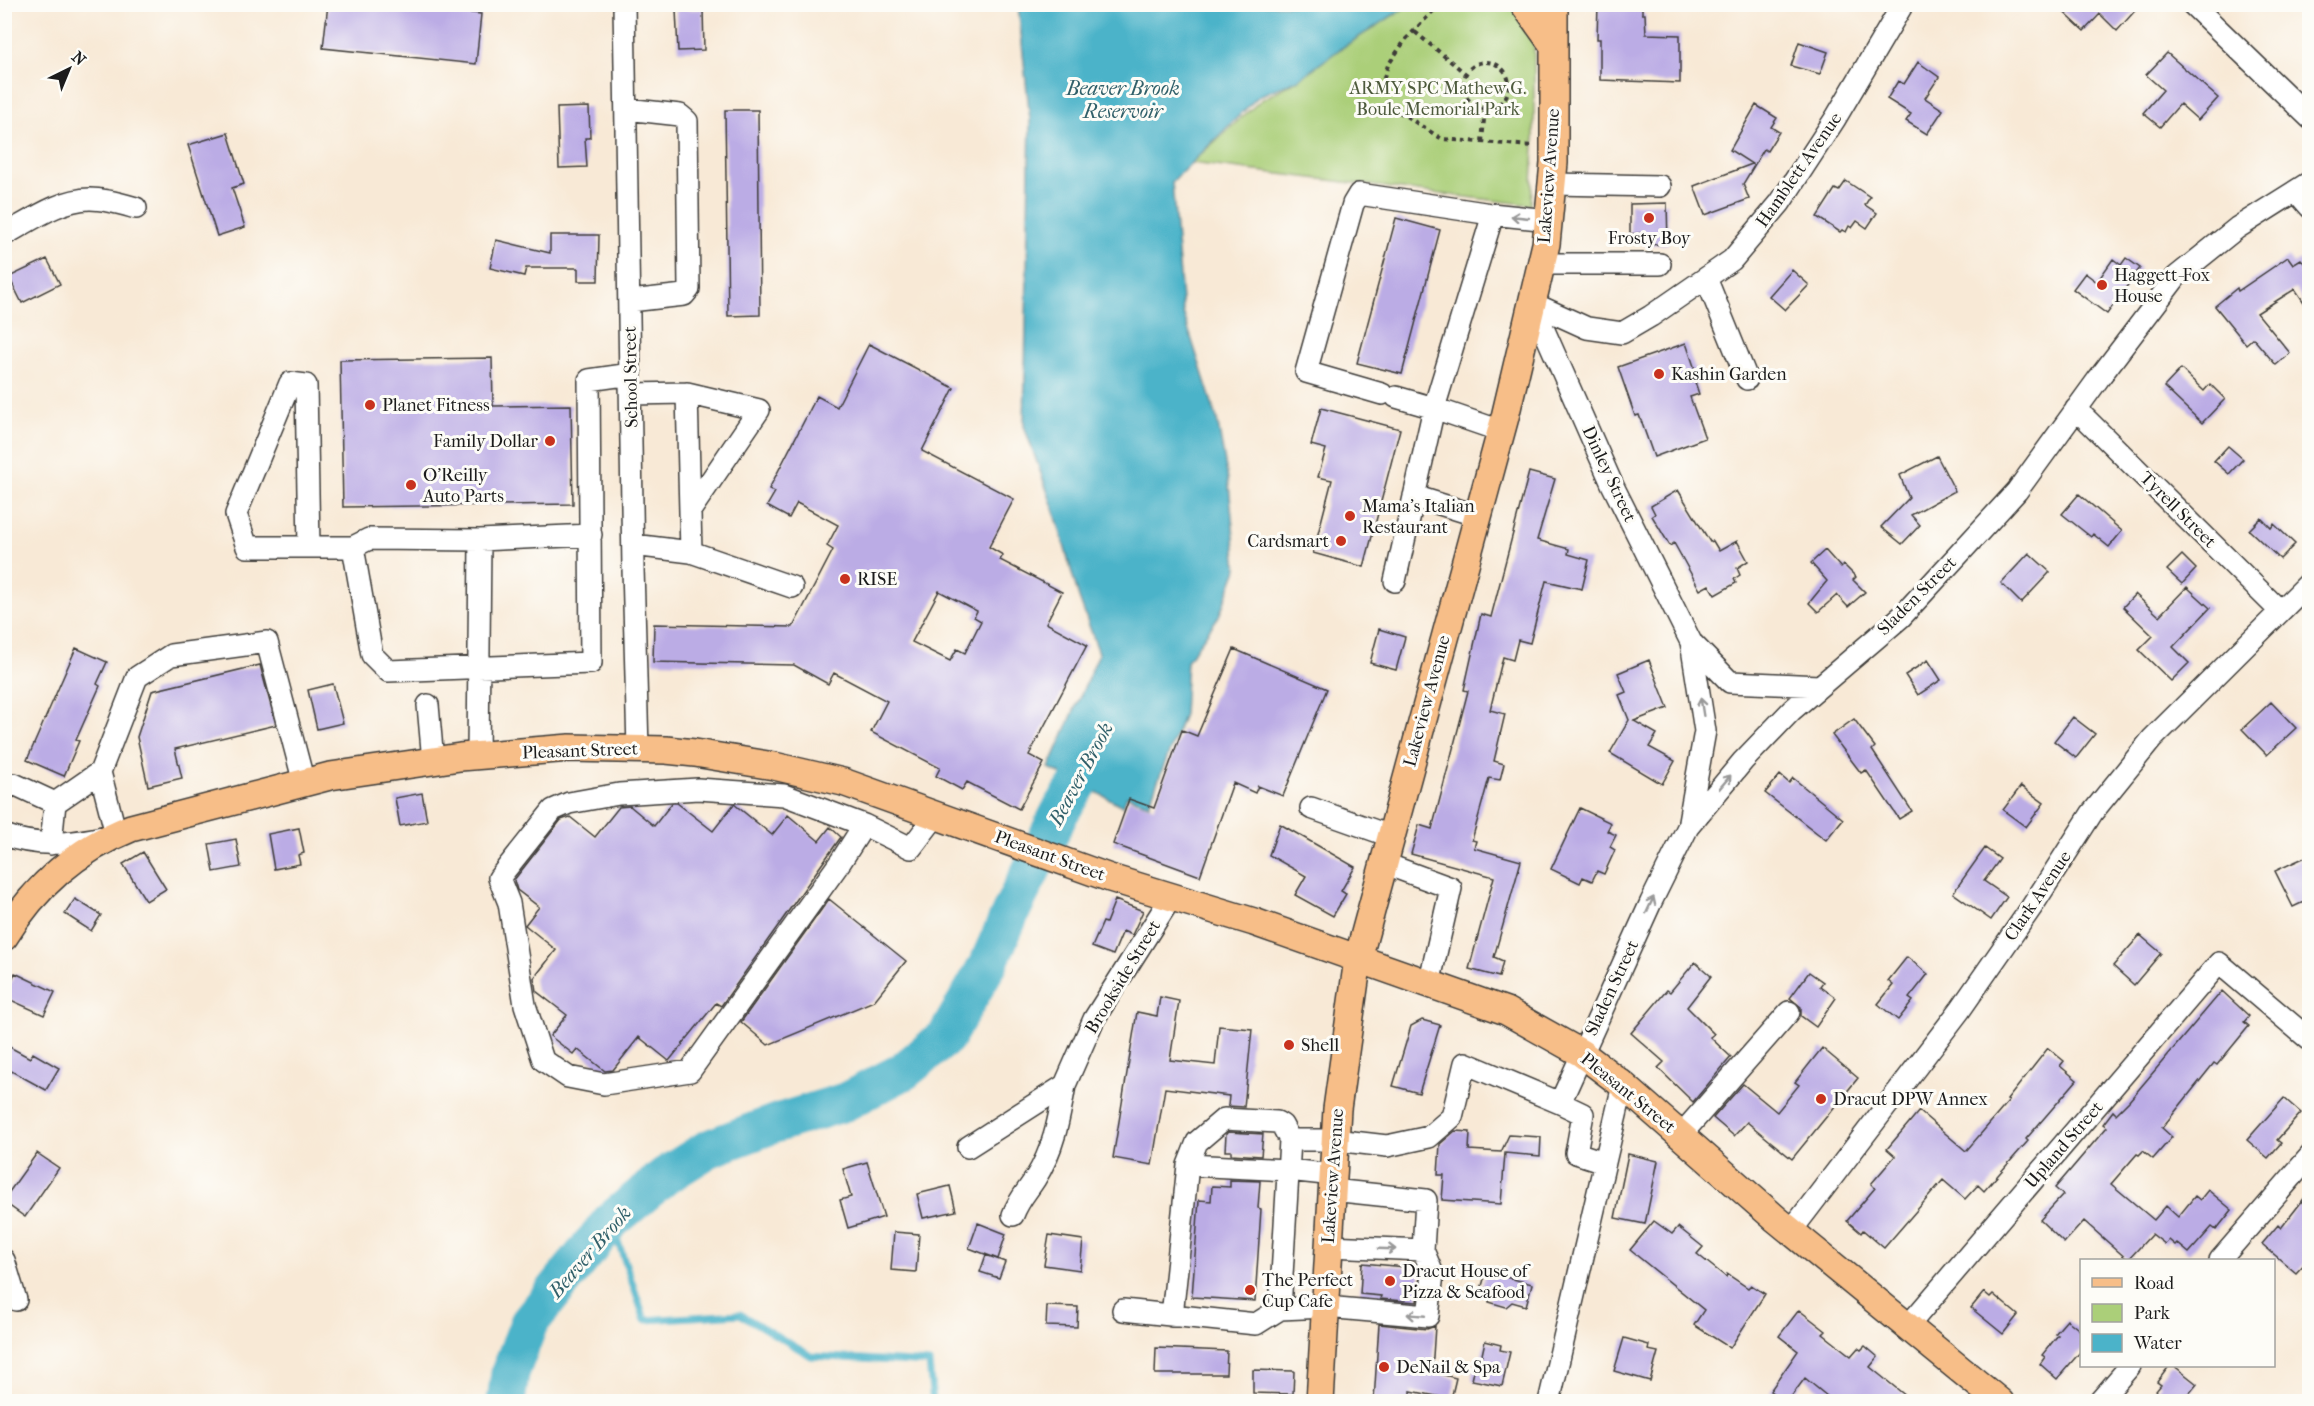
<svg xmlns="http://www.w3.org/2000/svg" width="2314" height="1406" font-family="'IM FELL French Canon',serif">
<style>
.green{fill:#abcf79;stroke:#64764a;stroke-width:1.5}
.water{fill:#4bb3c9;stroke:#346872;stroke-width:1.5}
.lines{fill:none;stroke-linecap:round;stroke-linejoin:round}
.stream{stroke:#4bb3c9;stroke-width:7}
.river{stroke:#4bb3c9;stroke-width:39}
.building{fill:#bbace5;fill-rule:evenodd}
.minor-casing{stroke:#3d3b38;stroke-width:24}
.major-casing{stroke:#3d3b38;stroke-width:30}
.path{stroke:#3d3b38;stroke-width:4;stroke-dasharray:4.5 4.5;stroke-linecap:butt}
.minor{stroke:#fff;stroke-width:21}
.major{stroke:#f7be88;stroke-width:27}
.oneway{stroke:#999}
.poi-dot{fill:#c8321e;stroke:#fdfcf7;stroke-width:2}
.labels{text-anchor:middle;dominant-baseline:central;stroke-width:6;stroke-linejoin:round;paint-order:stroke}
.park-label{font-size:18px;fill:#4e5b3d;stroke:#fdfcf7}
.street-label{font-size:18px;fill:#1c1c1c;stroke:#fdfcf7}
.poi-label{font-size:18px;fill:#1c1c1c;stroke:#fdfcf7;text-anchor:start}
.water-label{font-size:20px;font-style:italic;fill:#31606a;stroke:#fdfcf7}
</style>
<rect width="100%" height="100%" fill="#fdfcf7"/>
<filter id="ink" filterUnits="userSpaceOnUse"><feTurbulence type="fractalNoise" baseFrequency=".0167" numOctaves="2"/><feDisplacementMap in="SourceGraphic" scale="12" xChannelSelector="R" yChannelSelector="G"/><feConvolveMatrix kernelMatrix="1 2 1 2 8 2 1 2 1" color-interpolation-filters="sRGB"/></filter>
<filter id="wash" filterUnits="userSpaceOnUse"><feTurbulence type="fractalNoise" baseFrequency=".008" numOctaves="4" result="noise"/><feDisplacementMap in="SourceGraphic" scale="24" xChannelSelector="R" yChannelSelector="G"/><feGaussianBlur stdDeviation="1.35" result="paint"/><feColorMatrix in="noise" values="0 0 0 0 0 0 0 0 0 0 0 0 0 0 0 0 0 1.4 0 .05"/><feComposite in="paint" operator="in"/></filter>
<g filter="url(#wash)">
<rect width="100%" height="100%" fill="#f8e9d6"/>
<path class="green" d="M1409,5h125v140l-3,60 -340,-42 70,-63 38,-21 41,-30z"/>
<path class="water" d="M1018,5h391l-69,44 -41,30 -40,17 -87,86 11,130 34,107 12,66 8,84 -18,47 -32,45 -3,53 -35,90 -22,-8 -4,10 -74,-38 50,-115 -20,-55 -24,-85 -31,-87 6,-306z"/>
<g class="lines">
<path class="stream" d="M611,1221l34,99 95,-6 71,42 118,7 4,39"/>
<path class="river" d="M506,1402l4,-29 19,-50 82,-102 54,-45 43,-27 66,-25 71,-22 59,-31 42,-34 42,-73 26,-59 46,-93 19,-29 24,-48"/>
</g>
<g id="blocks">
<path class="building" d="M328,4h63l90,10 -5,50 -153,-16z
M1598,4h44v10h3l1,20 34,1v48l-80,-3v-41h-3z
M2055,4h86l-24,27 -17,-17 -16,17z
M703,9l1,41 -26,1 -2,-41z
M1799,42l29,10 -8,22 -29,-8z
M2167,53l51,45 -20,22 -18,-16 -20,23 -17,-14 20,-23 -17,-15z
M1918,62l21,15 -14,21 18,12 -16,24 -21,-13 5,-7 -24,-15 11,-18 6,3z
M1756,105l21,13 -6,9 8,5 -12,19 -3,-2 -21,35 6,15 -44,16 -11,-29 58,-22 -22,-14z
M589,107l1,31h-5l2,29 -28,1 -2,-60z
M725,110h33l2,205 -32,1z
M228,133l16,51 -12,4 13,39 -28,9 -29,-91z
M1846,181l24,16 -5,8 12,8 -10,15 -10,-7 -5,7 -3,-2 -3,6 -4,-2 -2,2 -23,-15 18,-28 4,2z
M1667,203l1,41 -25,1 -1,-12 -12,1v-30z
M1396,218l44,12 -38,144 -45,-11z
M550,235h49l-1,46h-20v-13h-52l-2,8 -34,-8 6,-28 54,13z
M2288,257l5,7 8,-5 9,12v40l-15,-22 -38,24 33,40 -14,12 -23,-27 -7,6 -31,-38 22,-18 1,3z
M2126,258l14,10 -33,46 -34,-25 12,-16 12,9 16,-23 8,6z
M47,259l13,25 -38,19 -13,-26z
M1792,270l17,15 -24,25 -16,-14z
M1686,343l13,38 -4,1 4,12 -9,3 15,41 -51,19 -15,-42 -4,1 -17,-49z
M869,344l85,44 -32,63 92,48 -25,48 14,8 -3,5 62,32 -16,31 41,22 -58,110 15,8 -25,46 -52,-27 -5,8 -26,-14 4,-8 -69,-36 16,-31 -53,-28 -6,11 -34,-19 -141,-3 1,-38 139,3 40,-77 -6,-4 11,-21 -41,-22 -8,15 -22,-12 8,-14 -6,-3 48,-93 20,11zM939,591l38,20 -3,6 7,4 -16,32 -8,-4 -7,12 -38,-19z
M492,358l1,48 78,-1 2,99 -230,3 -3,-147z
M2181,369l23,22 6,-7 15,15 -23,24 -38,-36z
M1321,408l79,21 -36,138 -51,-14 19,-73 -14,-3 8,-28 -15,-4z
M2228,446l15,13 -14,15 -15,-13z
M1937,456l18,35 -44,24 9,10 -18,19 -21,-17 28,-29 -9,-23z
M1529,472l26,7 -18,61 32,9 -1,5 21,6 -7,29 -36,-8 -16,62 -12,-3 -5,20 -10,-3 -13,53 15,4 -11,47 10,3 -4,16 -11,-2 -17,62 4,1 -2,7 47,13 -27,96 9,4 -4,16 -30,-8 25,-92 -83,-23 8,-29 13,4 36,-138 -4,-1 17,-76 10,3z
M1678,490l32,52 3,-1 6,10 18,-10 11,20 -11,7 3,7 -6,4 2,4 -21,12 -6,-10 -9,5 -26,-47 -4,3 -18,-30 3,-2 -4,-8z
M2079,494l43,37 -13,16 -16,-13 -2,3 -29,-23z
M2261,518l10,10 3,-4 21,20 -15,15 -31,-29z
M1825,550l16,18 3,-3 12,12 -3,3 12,12 -17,15 -11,-12 -19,17 -9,-9 18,-22 -16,-18z
M2029,553l21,19 -29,31 -20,-20z
M2182,555l14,14 -14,15 -15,-14z
M2187,587l23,21 -37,39 16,16 -18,18 -32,-31 14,-14 -30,-29 12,-13 24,22z
M1379,629l26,8 -9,33 -26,-7z
M76,648l31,14 -10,22 3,2 -24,54 3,1 -15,35 -37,-16z
M1234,649l93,40 -44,107 -25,-10 -3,7 -22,-10 -33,93 -87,-32 16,-45 25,9 28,-78 15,6z
M1649,660l19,48 -34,13 23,13 -8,13 26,14 -13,23 -52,-31 19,-33 -10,-25 7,-3 -8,-19z
M1928,660l13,20 -23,15 -13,-20z
M260,665l16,60 -101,24 7,29 -34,8 -11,-49 15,-46z
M333,684l10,39 -26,6 -9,-39z
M2271,702l25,26 -29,27 -25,-26z
M2073,717l22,17 -19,24 -22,-17z
M1854,719l21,28 -3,3 40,61 -13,8 -33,-49 -5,3 -29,-38z
M1780,775l9,8 4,-5 50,41 -17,21 -61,-47z
M2021,786l23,17 -18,24 -23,-17z
M422,793l5,28 -27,5 -5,-28z
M672,803h5l36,28 21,-27 38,31 16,-20 31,26 11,-14 11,10 -120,169 -5,-3 -47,58 -30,-24 -26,33 -8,1 -28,-22 -4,5 -23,-18 17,-21 -31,-24 -2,-13 22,-28 -31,-25 14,-18 -22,-17 -3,-10 47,-60 9,-3 25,20 24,-30 11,-1 24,20z
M1580,808l31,15 -4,8 9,4 -6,12 5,3 -11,24 -7,-3 -5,10 -9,-4 -3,6 -29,-14z
M1280,824l75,43 -14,24 5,3 -13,22 -38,-21 11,-19 -37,-21z
M299,828l5,25 -6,2 2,9 -26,5 -6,-35z
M236,839l5,28 -27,5 -5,-28z
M1985,848l15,11 -16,22 23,16 -16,23 -38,-27z
M143,852l23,37 -20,12 -23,-37z
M2310,855v44l-17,8 -18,-36z
M75,899l26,16 -10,16 -26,-17z
M829,899l77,62 -32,40 -106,44 -27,-23z
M1115,900l28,11 -11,24 -9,-4 -10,24 -21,-8 11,-25 3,1z
M2140,935l21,18 -27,32 -21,-19z
M1907,957l21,17 -19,24 4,3 -15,19 -20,-16 15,-19 -5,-4z
M1695,962l16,14 -24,31 27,27 -4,3 21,20 -38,45 -35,-34 6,-6 -33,-29 36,-43 3,2z
M1809,972l14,10 -3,4 16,12 -20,29 -15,-11v-9l-11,-9z
M15,973l40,19 -11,23 -40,-18z
M2222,991l27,25 -5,6 5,4 -32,39 -3,-2 -52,65 10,9 -19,22 -10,-8 -4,4 -2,-1 -26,30 43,36 12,-14 12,11 17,-21 5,4 8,-10 24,20 -16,20 -4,-3 -23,26 -12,-10 -2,2 -6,-5 -4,4 -13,-10 -24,26 -44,-39 -20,22 -24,-23 23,-25 -8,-7 52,-61 -4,-3 10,-13 3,3 13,-13z
M1160,997l19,4 -9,59 45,5 4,-39 33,3 -8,78 -16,-1 1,-10 -64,-8 -13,77 -39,-7 24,-146 20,4z
M1422,1020l18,5 -21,68 -26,-7 18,-60z
M4,1044l26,14 3,-5 26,15 -13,22 -42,-23z
M1822,1048l36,30 -66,81 -45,-37 -13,14 -21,-18 30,-34 34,28 22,-27 -4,-3z
M2048,1048l16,13 -4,5 17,14 -51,59 2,2 -44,50 -6,-6 -13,14 -22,-19 -59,68 -21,-18 -2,3 -14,-12 28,-33 -4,-4 24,-28 -8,-7 32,-38 47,40 43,-50 -2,-1z
M2284,1098l17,15 -24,27 4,3 -13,15 -21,-18z
M1455,1131l15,1 -1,18 32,2 8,-17 32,2 -1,19 -35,-3 -4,51 -59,-4 2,-25h-6l2,-31z
M1228,1132l35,2 -2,22 -30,-2v-3h-6l1,-17z
M37,1153l22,15 -34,49 -21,-15v-3z
M1628,1154l30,7 -13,63 -30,-6z
M867,1162l17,55 -36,11 -8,-28 11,-3 -8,-28z
M1230,1180l30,1 -2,27 3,1 -6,92 -63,-4 7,-97 12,1 1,-15 18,1z
M950,1186l6,25 -33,7 -6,-24z
M2310,1191v67l-14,15 -34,-29 16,-19 3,3z
M1654,1221l18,13 6,-7 25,20 -6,7 29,23 1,-3 21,14 3,-3 14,9 -35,54 -36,-23 10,-15 -74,-60z
M978,1223l28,11 -8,25 -29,-11z
M894,1232l25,2 -3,38 -25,-2z
M1049,1235l34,5 -3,30 -36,-5z
M986,1255l19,7 -6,16 -19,-6z
M1362,1263l55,5 3,8 -3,26 -37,-3 1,-3 -21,-2z
M1486,1272l46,12 -6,22 -14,-4 -6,5 -17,-5 1,-6 -10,-3z
M1984,1292l6,5 3,-3 25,21 -15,19 -32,-26z
M1047,1306l31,1 -1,20 -31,-1z
M1799,1310l27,21 -3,3 28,22 7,-8 3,2 4,-4 13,11 -8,10 42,34h-79l-28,-23 -17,23h-4l-14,-10 28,-40 -19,-15z
M2067,1320l15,12v18l-25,29 -17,-15 5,-7 -3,-2 16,-20 -3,-1z
M1379,1324l48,5 8,-3 -3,46 24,6 -5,21 -40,-8v10h-37z
M1624,1338l25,7 -1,5 10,2 -8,29 -36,-10z
M1485,1341l16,4 -1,5 10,2 -8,34 -30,-6 4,-17 4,1z
M1156,1348l71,3 -1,23h-71z
M2170,1365h3l24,19 -14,17h-35l13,-16 -4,-3z
M1253,1370l41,1 -1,23 -40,-1z"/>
</g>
</g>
<g filter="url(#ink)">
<use href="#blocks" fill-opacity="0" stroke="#3d3b38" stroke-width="1.5"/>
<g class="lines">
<g class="minor-casing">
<path id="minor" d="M624,4l9,564 5,181
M2192,4l118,114
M626,109l54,6 7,6 2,168 -5,6 -54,6
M1552,184l108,2
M2296,191l14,16
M1491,214l58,6
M4,235c26,-14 56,-36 86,-36 16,0 32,5 46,9
M1541,264h119
M1706,278l41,101
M1532,303l55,25 35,5 29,-17 81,-56 48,-57 55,-84 68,-115
M1532,303l80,181 79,158 39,40 89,4
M687,393l4,159
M631,394l56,-1 72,17 -69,101
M1382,394l-76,-22 47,-168 6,-10 132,20v7l-57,187 67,23
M2076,409l204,202
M1414,496l64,20
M633,545l58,7 101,35
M309,547l-3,-162 -16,-2 -54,131 11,33h106l19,108 16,16 203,-8 -2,-283 42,-6
M353,547l16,-8 111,1
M1395,581l39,-173 -38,-11
M428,705l5,56
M478,756l2,-216 111,-5
M4,791l3,-4 7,-3 41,19 -4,41
M55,803l45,-31
M1311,808l79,28
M1689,821l16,-90 -14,-89
M864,825l-23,36 -151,210 -86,13 -36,-7 -25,-17 -18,-55 -16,-102 -10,-25 54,-68 16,-7 50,-9 79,-5 86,6 80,30 47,23 26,-34
M4,835c38,14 74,8 112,-1l-16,-62 37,-95 34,-22 96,-13 37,141
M1383,863l68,25 -22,96
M1680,1136l109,-124
M968,1147l97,-62 29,-66 78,-123
M1604,1162l-28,-9 7,-39 -23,-11 91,-201 37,-75 55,-66 49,-51 109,-93 116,-126 82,-113 77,-101 61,-49 73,-46
M1188,1165l9,-23 27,-23 53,3 5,3 8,15
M1013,1215c6,-16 13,-22 22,-36 19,-30 24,-60 30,-94
M1791,1231l169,-221 71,-102 61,-95 60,-74 158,-157
M1329,1246l94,4 3,-50 -94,-10
M1423,1250l10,24 -5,42 -102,-9 -46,2 10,-169h45l52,6 42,-9 23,-20 13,-54 95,40
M4,1260l12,40
M2220,1260l90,-104
M1123,1310l133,14 24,-15
M1172,1316l16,-151 100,5 46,5
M1908,1326l311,-363 91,77
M1549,1402l74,-317
M2099,1402l31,-36"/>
</g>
<g class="major-casing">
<path id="major" d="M1524,4l30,42
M4,937c31,-51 72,-87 127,-109l199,-52 130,-19 110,-9 96,2 29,3 79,13 69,16 267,96 144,44 252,89 75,42 42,32 153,134 224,183
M1320,1402l17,-293 21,-150 147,-542 41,-173 8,-81v-159"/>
</g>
<path class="path" d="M1440,4l-34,35 -18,26 -7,21 9,20 52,33 90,7
M1415,32l51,42
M1463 85a23 23 0 1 1 46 0a23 23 0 1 1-46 0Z
M1482,142l3,-34"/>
<use href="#minor" class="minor"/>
<use href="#major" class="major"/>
</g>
<defs><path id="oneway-shaft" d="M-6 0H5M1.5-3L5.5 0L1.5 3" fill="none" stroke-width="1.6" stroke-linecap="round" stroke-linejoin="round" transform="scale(1.5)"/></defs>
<g class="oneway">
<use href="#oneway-shaft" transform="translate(1520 217) rotate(-174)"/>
<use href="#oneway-shaft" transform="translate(1702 707) rotate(-99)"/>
<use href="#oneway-shaft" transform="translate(1725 782) rotate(-50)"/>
<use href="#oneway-shaft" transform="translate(1650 905) rotate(-65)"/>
<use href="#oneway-shaft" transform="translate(1387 1249) rotate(2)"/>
<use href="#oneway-shaft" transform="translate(1416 1315) rotate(-175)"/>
</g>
</g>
<g class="poi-dot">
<circle cx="1649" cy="218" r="6"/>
<circle cx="2102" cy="285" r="6"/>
<circle cx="1659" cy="374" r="6"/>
<circle cx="370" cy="405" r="6"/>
<circle cx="550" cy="441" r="6"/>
<circle cx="411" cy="485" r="6"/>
<circle cx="1350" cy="516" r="6"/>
<circle cx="1341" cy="541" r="6"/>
<circle cx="845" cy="579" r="6"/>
<circle cx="1289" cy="1045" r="6"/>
<circle cx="1821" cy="1099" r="6"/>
<circle cx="1390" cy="1281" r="6"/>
<circle cx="1250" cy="1290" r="6"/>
<circle cx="1384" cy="1367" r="6"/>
</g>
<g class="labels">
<g class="park-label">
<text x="1438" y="88">ARMY SPC Mathew G.<tspan x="1438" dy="21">Boule Memorial Park</tspan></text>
</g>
<g class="street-label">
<text transform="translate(1799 170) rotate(-55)">Hamblett Avenue</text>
<text transform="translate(1549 176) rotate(-86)">Lakeview Avenue</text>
<text transform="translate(631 377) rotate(-91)">School Street</text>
<text transform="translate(1609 474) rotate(65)">Dinley Street</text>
<text transform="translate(2178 510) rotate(45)">Tyrell Street</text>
<text transform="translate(1917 596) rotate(-45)">Sladen Street</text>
<text transform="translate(1427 701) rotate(-75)">Lakeview Avenue</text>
<text transform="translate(580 751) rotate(-2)">Pleasant Street</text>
<text transform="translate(1050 856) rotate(20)">Pleasant Street</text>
<text transform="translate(2038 896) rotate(-56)">Clark Avenue</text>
<text transform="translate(1123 977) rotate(-59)">Brookside Street</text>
<text transform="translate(1612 988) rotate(-65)">Sladen Street</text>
<text transform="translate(1628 1093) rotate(39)">Pleasant Street</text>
<text transform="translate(2064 1145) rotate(-49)">Upland Street</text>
<text transform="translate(1333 1176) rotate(-86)">Lakeview Avenue</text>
</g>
<g class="poi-label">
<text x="1649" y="238" text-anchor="middle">Frosty Boy</text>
<text x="2114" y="275">Haggett-Fox<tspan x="2114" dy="21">House</tspan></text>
<text x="1671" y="374">Kashin Garden</text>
<text x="382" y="405">Planet Fitness</text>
<text x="538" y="441" text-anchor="end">Family Dollar</text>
<text x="423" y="475">O'Reilly<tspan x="423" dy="21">Auto Parts</tspan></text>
<text x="1362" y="506">Mama's Italian<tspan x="1362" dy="21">Restaurant</tspan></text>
<text x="1329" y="541" text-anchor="end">Cardsmart</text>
<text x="857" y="579">RISE</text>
<text x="1301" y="1045">Shell</text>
<text x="1833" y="1099">Dracut DPW Annex</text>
<text x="1402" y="1271">Dracut House of<tspan x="1402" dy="21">Pizza &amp; Seafood</tspan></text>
<text x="1262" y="1280">The Perfect<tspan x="1262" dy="21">Cup Cafe</tspan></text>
<text x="1396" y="1367">DeNail &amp; Spa</text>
</g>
<g class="water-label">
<text x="1123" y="88">Beaver Brook<tspan x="1123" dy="23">Reservoir</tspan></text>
<text transform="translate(1081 774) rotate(-62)">Beaver Brook</text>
<text transform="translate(590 1252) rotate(-49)">Beaver Brook</text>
</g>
</g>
<rect width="2314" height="1406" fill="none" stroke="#fdfcf7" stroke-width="24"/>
<rect x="2080" y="1259" width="195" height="108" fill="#fdfcf7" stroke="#a3a29f" stroke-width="1.5"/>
<rect x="2092" y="1278" width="30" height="9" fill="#f7be88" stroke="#a3a29f" stroke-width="1.5"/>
<text x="2134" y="1289" font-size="18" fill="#1c1c1c">Road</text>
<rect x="2092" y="1304" width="30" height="18" fill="#abcf79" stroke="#a3a29f" stroke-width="1.5"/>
<text x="2134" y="1319" font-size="18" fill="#1c1c1c">Park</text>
<rect x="2092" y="1334" width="30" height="18" fill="#4bb3c9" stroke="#a3a29f" stroke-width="1.5"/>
<text x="2134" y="1349" font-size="18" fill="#1c1c1c">Water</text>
<g transform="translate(69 69) rotate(43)" stroke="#fdfcf7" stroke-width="4.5" paint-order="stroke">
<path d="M0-4.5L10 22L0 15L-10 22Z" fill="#1c1c1c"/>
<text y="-9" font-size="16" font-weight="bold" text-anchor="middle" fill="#1c1c1c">N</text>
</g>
</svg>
